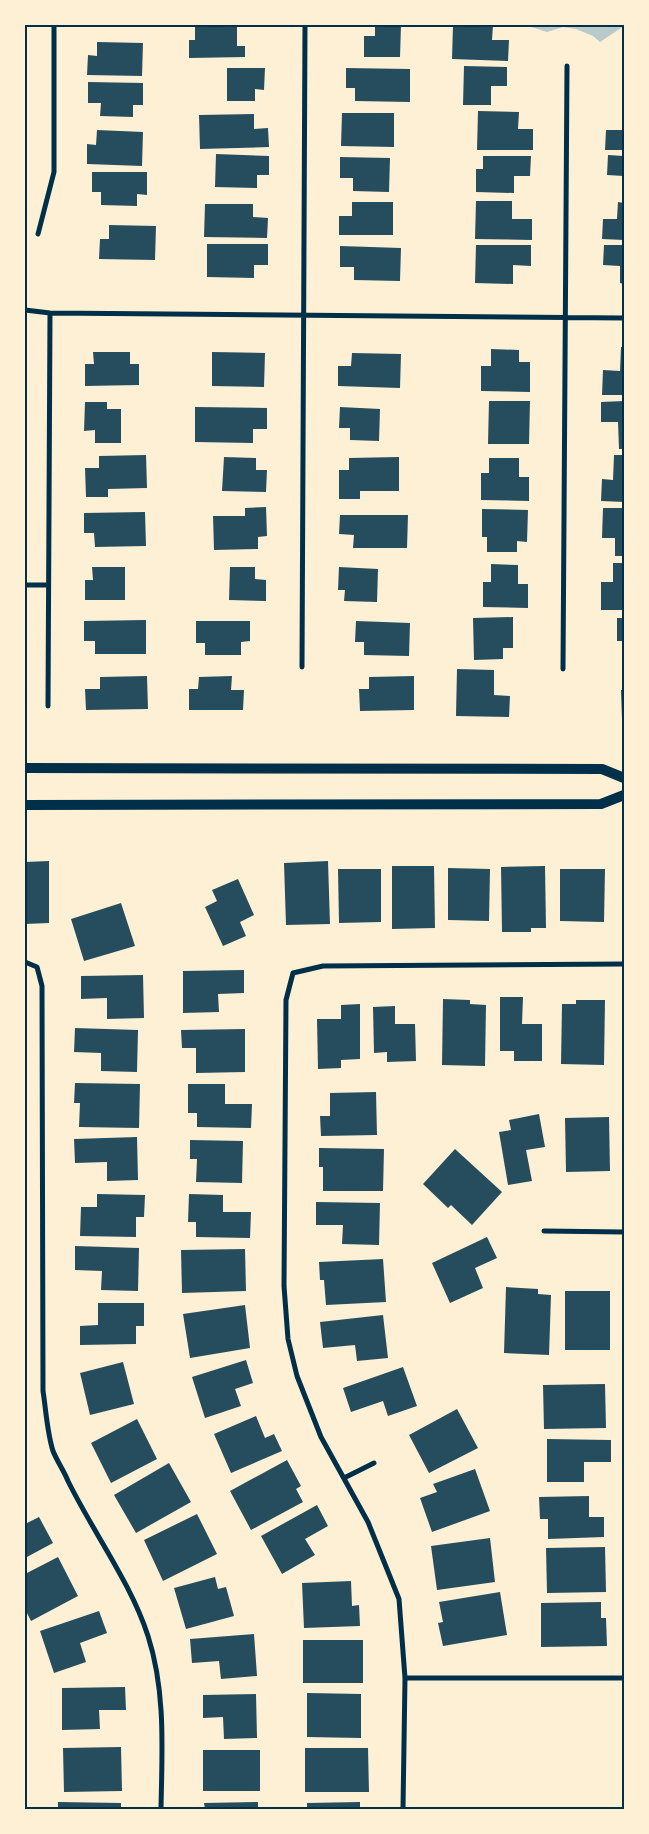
<svg xmlns="http://www.w3.org/2000/svg" width="649" height="1834" font-family="'Fira Sans',sans-serif">
<style>
.green{fill:#b9caca}
.building{fill:#264d5e}
.lines{fill:none;stroke-linecap:round;stroke-linejoin:round}
.minor{stroke:#003049;stroke-width:5}
.secondary{stroke:#003049;stroke-width:10}
.neatline{fill:none;stroke:#003049;stroke-width:2}
</style>
<rect width="100%" height="100%" fill="#fdf0d5"/>
<path class="green" d="M525,25h99v1l-24,16 -7,-6 -17,-7 -13,-2 -16,5z"/>
<path class="building" d="M195,25h42v21h8v11l-56,1v-18h6z
M375,25h26l-1,32h-36v-21h11z
M453,25h40l-1,15h17l-1,21 -56,-2z
M97,42l46,1 -1,33 -55,-1 1,-20 9,1z
M464,66l43,1v19h-16v19h-28z
M227,68h38l-1,22 -9,-1v12h-28z
M346,68l64,1v33l-55,-1v-13h-9z
M88,82l55,1v22h-10v12l-33,-1 1,-13h-13z
M478,111l41,1 -1,17h15v21h-56z
M342,113h52v34l-53,-1z
M254,114v15l14,-1 1,19 -69,2 -1,-34z
M97,130l46,2 -1,34 -55,-2v-20l9,1z
M606,130h18v20h-19z
M216,154l53,2v19h-12v13l-42,-1z
M608,155l16,1v20l-17,-1z
M483,156h48l-1,20h-16v17l-38,-1v-23h7z
M340,157l50,1 -1,34 -36,-1v-13h-13z
M92,172h55v23l-10,-1v12l-36,-1v-13h-9z
M476,201h36v18h20v21l-57,-1z
M352,202h41v33h-54v-19h13z
M618,202l6,1v37l-22,-1 1,-20h14z
M205,204h48v13l15,1 -1,20 -63,-1z
M109,225l47,1 -1,34 -56,-1 1,-20h9z
M207,244h61v21h-14v13l-47,-1z
M476,245h55v21l-18,-1v19l-38,-1z
M604,245h20v39l-4,-1v-17l-17,-1z
M340,246l61,2 -1,33 -46,-1v-13h-14z
M621,347h3v48h-22l1,-25 17,1z
M491,349l28,1v12h11v30l-49,-1v-25h10z
M93,352h37v12h9v21l-54,1v-22h9z
M212,352l53,1 -1,34 -52,-1z
M352,353l49,1 -1,34 -62,-2v-20h13z
M489,401h41l-1,43h-41z
M624,401v48h-5l-1,-27h-17v-20z
M85,402h22v7h14v34h-26v-13l-11,1z
M195,407l72,1v21h-14v14l-58,-1z
M340,407l40,2 -1,32 -29,-1v-12h-11z
M146,455l1,33 -39,1v8h-22l-1,-29h14v-12z
M614,455h10v47l-23,-1 1,-22 11,1z
M224,457l32,1v12h11l-1,22 -44,-1z
M399,457v34h-39v8h-21v-29h10v-12z
M489,458h30v19h10v24l-48,-1v-27h8z
M266,507l1,29 -9,1v12l-44,1 -1,-34h32v-8z
M603,508h21v48h-9v-18h-13z
M482,509l46,1 -1,32 -10,-1v11h-30v-15h-5z
M145,512l1,34 -51,1 -1,-14h-10v-20z
M340,515h68l-1,33h-54l1,-13 -15,-1z
M613,563h11v47h-23v-28h12z
M491,564l27,1v19h10v24l-45,-1v-25h8z
M92,567h33v33h-40v-20h8z
M230,567h25v12l11,1v21l-37,-1z
M339,567l39,2 -1,33 -33,-1 1,-11h-7z
M513,617v31h-10v11l-29,1 -1,-42z
M617,618h7v23h-7z
M146,620v34h-51v-13h-11v-20z
M196,621h54v20l-9,1v13h-36v-12h-9z
M356,621l54,2 -1,33 -45,-1v-13h-9z
M457,669l37,1v25l16,1 -1,21 -53,-1z
M147,676l1,33 -62,1 -1,-21h15v-12z
M232,676l-1,14h13l-1,20h-54v-21h9l1,-12z
M414,676v34l-54,1 -1,-22h10v-12z
M621,690h3v29h-2z
M49,861v62l-24,1v-62z
M328,861l2,63 -44,1 -2,-62z
M392,866h42l1,62 -43,1z
M545,866l1,62h-15v4h-29l-1,-65z
M448,868l42,1 -1,52 -41,-1z
M338,869h43v53l-42,1z
M560,869h45l-1,53 -44,-1z
M238,879l16,36 -14,7 6,14 -23,10 -18,-39 12,-6 -5,-11z
M121,903l14,43 -51,15 -13,-42z
M244,970v23l-26,1 1,18 -36,1v-42z
M143,975l1,43 -37,1v-21l-26,1v-23z
M500,997h23l-1,27h20v37h-28v-10h-14z
M443,999l27,1v4l16,1 -1,61 -43,-1z
M576,1000h29l-1,65 -43,-1 1,-60h14z
M360,1004v55l-19,1v8l-23,1 -1,-50h24v-14z
M395,1006v18h20l1,37 -29,1v-10l-13,1 -1,-46z
M75,1028l63,2 -1,42 -36,-1v-18l-27,-1z
M245,1029v43l-49,1v-25h-14l-1,-18z
M75,1083l65,1 -1,44 -60,-1 1,-24h-6z
M188,1084h37v20h27l-1,24 -54,-1v-14h-9z
M376,1092l1,43 -56,1 -1,-20h10v-23z
M539,1114l6,33 -19,3 6,31 -24,4 -9,-53 12,-2 -2,-10z
M609,1117l1,54 -44,1 -1,-54z
M137,1137l1,43 -31,1v-19l-32,1 -1,-24z
M190,1140l53,1 -1,42 -46,-1 1,-23h-7z
M319,1148l65,1 -1,42h-60v-24h-4z
M455,1149l47,43 -30,33 -21,-20 -3,3 -25,-24z
M97,1194l48,1 -1,22h-8v20l-56,-1 1,-29h16z
M189,1194l34,1v17h28l-1,26 -54,-1v-15h-8z
M316,1202l64,1 -1,42 -37,-1 1,-19h-27z
M487,1237l10,21 -22,10 8,20 -33,15 -18,-40z
M75,1246l64,2 -1,43 -37,-1 1,-19 -27,-1z
M245,1249l1,42 -64,2 -1,-43z
M383,1259l3,43 -60,3 -2,-25h-4l-1,-18z
M506,1287l32,2v5l13,1 -2,60 -45,-2z
M565,1291h45v59h-45z
M98,1303h46v23h-8v18l-56,1v-19l18,-1z
M245,1305l5,43 -60,10 -7,-44z
M383,1315l5,43 -31,3 -2,-16 -32,3 -3,-26z
M246,1360l7,23 -18,6 6,17 -36,12 -13,-41z
M123,1362l11,42 -44,11 -10,-42z
M403,1367l14,39 -29,10 -5,-15 -32,11 -8,-24z
M605,1384l1,44 -62,1 -1,-44z
M457,1409l21,39 -49,25 -20,-38z
M256,1416l9,22 9,-4 8,17 -51,22 -17,-39z
M137,1419l20,40 -46,24 -20,-40z
M547,1439l64,1v22h-27v20h-37z
M287,1460l14,26 -5,3 7,13 -52,28 -21,-39z
M169,1463l22,39 -55,31 -22,-38z
M475,1469l15,42 -58,21 -12,-34 17,-6 -4,-8z
M589,1496v21h15v20l-56,2v-20h-8l-1,-22z
M317,1505l11,21 -23,13 10,16 -33,19 -21,-38z
M197,1514l20,40 -54,27 -19,-41z
M39,1517l14,26 -28,15v-34z
M490,1538l5,44 -58,8 -6,-44z
M605,1547l1,45 -59,1 -1,-45z
M58,1557l20,39 -47,25 -6,-12v-35z
M215,1577l3,12 8,-2 8,29 -48,13 -12,-41z
M351,1581l1,25 7,-1 1,21 -56,2 -2,-45z
M500,1592l7,43 -64,11 -5,-23 5,-1 -4,-20z
M601,1602v16h5l1,28 -66,1v-44z
M99,1611l8,22 -27,10 6,19 -32,11 -14,-42z
M254,1634l3,42 -36,3 -2,-18 -27,2 -2,-24z
M303,1640h60v43h-60z
M125,1687l1,23h-27l1,19 -38,1v-42z
M307,1693l54,1v44l-54,-1z
M256,1694l1,44 -33,1 -1,-22 -20,1v-23z
M121,1747l1,44 -58,1 -1,-44z
M305,1748h63l1,44h-64z
M203,1750h57v41h-57z
M58,1802l63,1v6h-63z
M258,1802v7h-53l-1,-6z
M360,1802v7h-53v-6z"/>
<g class="lines">
<path class="minor" d="M38,234l16,-62v-147
M25,310l25,3 574,5
M25,585h23
M302,667l3,-642
M563,669l4,-603
M48,706l2,-393
M25,962l12,5 5,19 1,405c3,19 4,41 10,60 4,10 11,20 15,30 25,51 63,102 80,155 18,56 14,115 13,173
M544,1231l80,1
M344,1478l30,-15
M405,1678h219
M403,1809l2,-131 -6,-79 -31,-77 -47,-85 -24,-61 -9,-37 -4,-53 2,-286 7,-27 30,-7 301,-2"/>
<path class="secondary" d="M25,768l577,1 22,9
M25,805l576,-1 23,-9"/>
</g>
<rect width="649" height="1834" fill="none" stroke="#fdf0d5" stroke-width="52"/>
<rect x="26" y="26" width="597" height="1782" class="neatline"/>
</svg>
